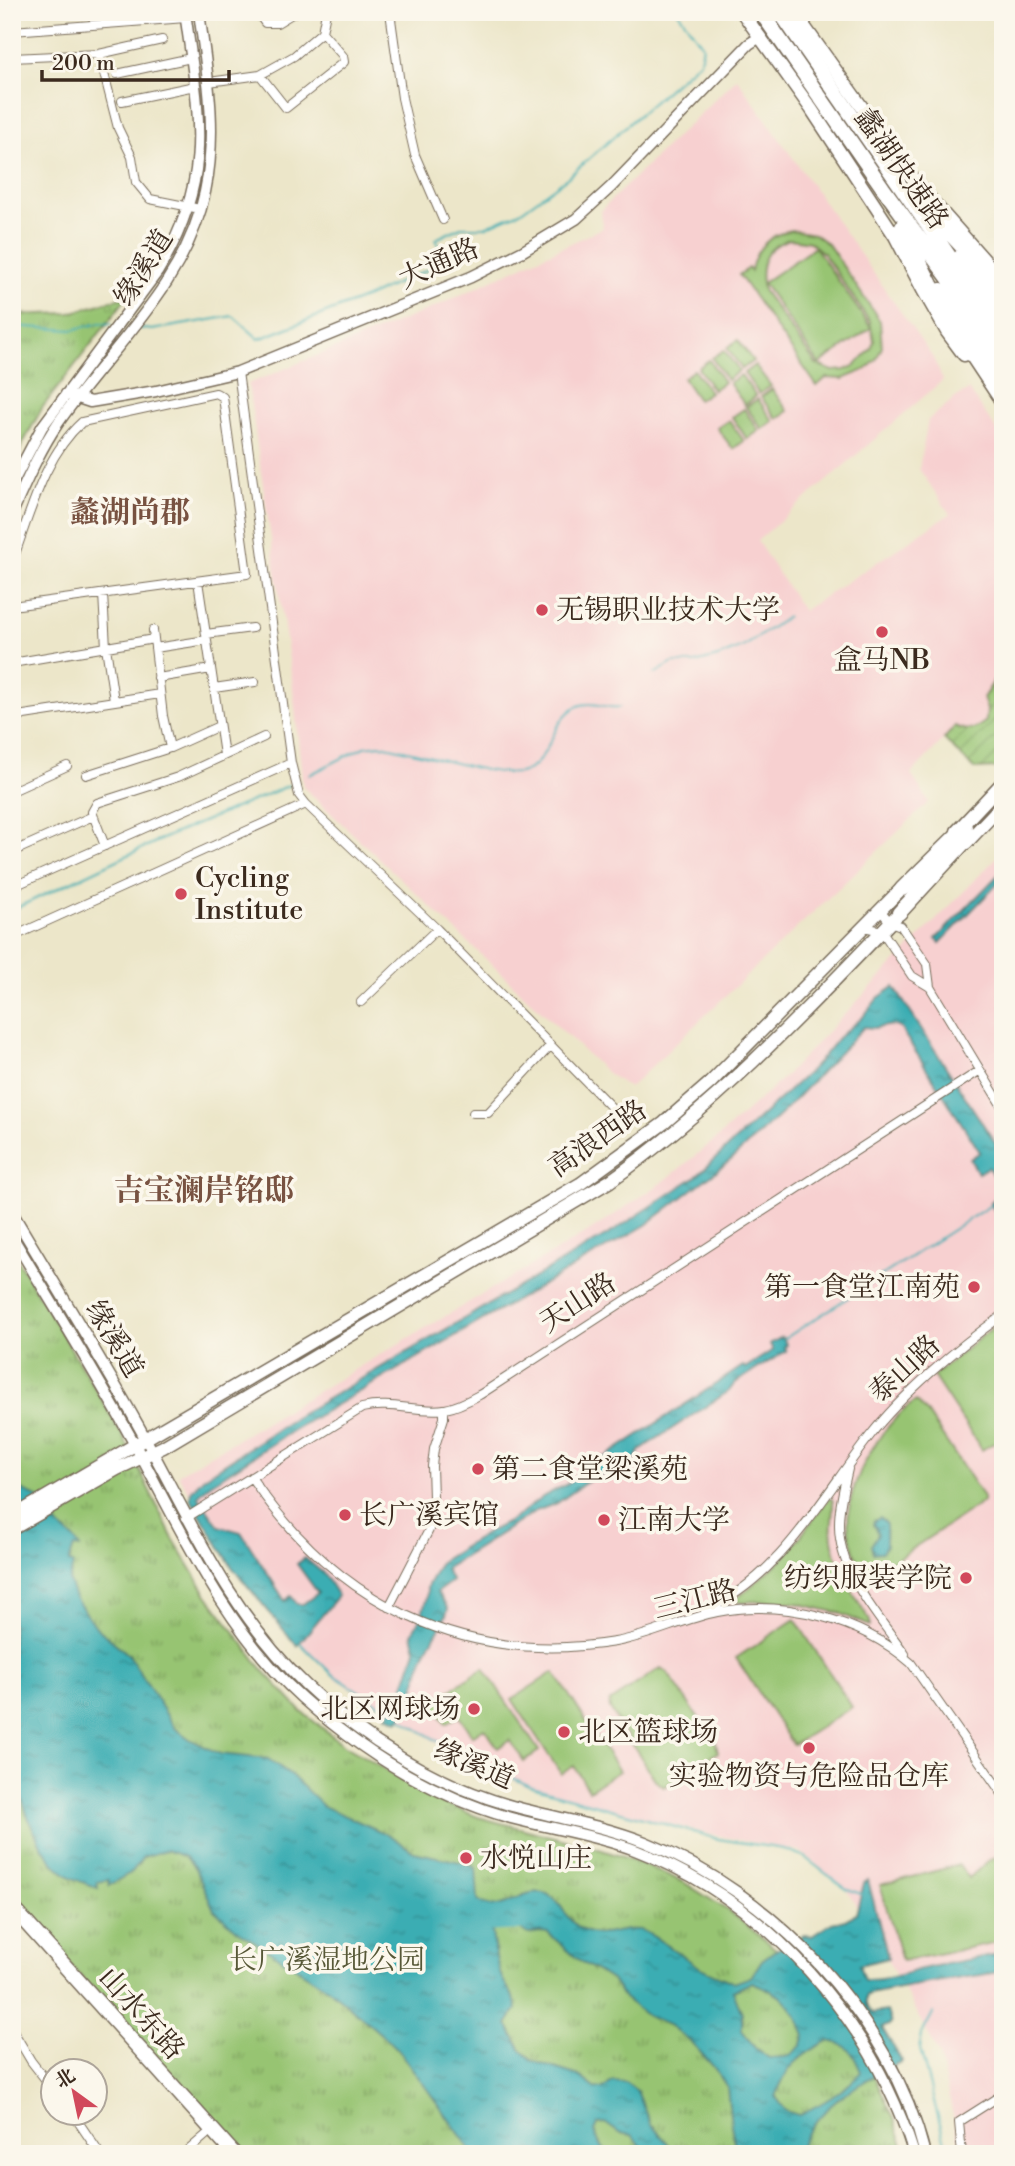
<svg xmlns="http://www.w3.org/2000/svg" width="1015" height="2166" font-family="'Libre Bodoni','Noto Serif SC',serif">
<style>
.built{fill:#f7d0d0}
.grass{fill:#97c472;stroke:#697748;stroke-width:2;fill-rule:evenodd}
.park{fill:url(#park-tufts);stroke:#697748;stroke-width:2}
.garden{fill:url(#garden-furrows);stroke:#697748;stroke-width:2}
.water{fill:url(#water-ripples);stroke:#3b6c68;stroke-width:2;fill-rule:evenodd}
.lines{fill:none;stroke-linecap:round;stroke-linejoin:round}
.stream{stroke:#3badb3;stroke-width:2}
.river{stroke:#3badb3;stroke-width:10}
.street-casing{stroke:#796c5a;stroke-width:10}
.secondary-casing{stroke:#796c5a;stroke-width:13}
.primary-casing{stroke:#796c5a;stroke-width:15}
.highway-casing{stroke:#796c5a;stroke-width:17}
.street{stroke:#fff;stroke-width:8}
.secondary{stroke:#fff;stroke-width:10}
.primary{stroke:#fff;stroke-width:12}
.highway{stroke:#fff;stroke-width:14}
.poi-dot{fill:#d1495b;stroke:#fbf7ec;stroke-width:2.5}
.labels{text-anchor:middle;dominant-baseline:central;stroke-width:7;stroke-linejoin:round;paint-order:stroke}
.street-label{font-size:28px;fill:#3b2a1e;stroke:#fbf7ec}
.poi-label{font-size:28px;fill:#3b2a1e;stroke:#fbf7ec;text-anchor:start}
.park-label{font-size:28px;fill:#575837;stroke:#fbf7ec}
.neighbourhood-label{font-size:30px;font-weight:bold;fill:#785241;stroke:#fbf7ec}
</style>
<defs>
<pattern id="park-tufts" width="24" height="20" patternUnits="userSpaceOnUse" patternTransform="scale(1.75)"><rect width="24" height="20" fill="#97c472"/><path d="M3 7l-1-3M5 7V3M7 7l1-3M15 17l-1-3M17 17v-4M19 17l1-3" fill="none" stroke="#7c9f5d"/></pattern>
<pattern id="garden-furrows" width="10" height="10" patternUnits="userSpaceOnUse" patternTransform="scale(1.75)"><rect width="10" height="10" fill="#97c472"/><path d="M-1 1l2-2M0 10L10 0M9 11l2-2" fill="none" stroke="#7c9f5d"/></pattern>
<pattern id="water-ripples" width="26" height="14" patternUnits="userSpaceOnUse" patternTransform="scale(1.75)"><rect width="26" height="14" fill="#3badb3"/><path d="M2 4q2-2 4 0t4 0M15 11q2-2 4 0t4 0" fill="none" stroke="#338d91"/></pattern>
</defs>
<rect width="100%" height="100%" fill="#fbf7ec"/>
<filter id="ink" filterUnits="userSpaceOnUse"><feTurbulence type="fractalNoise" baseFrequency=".0143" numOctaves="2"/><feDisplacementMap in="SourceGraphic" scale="14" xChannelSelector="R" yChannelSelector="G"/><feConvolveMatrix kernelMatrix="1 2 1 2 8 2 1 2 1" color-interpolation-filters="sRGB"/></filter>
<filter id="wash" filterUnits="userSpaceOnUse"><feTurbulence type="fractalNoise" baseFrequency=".00686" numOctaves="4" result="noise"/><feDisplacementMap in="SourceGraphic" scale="28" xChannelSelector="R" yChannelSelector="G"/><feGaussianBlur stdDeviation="1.57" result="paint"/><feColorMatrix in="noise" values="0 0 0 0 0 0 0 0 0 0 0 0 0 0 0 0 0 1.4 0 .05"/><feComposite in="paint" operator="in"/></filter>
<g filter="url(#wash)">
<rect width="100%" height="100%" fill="#ece6c9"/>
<path class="built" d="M737,78l196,280 10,22 -186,161 46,70 147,-97 -31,-45 9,-49 27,-22 14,-8 34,49v228l-20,31 4,12 -1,11 -11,9h-12l-8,-3 -44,47 18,28 -300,286 -23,-16 -303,-285 -11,-107 -44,-296 187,-77 168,-79 -3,-17z
M1003,851v1303h-41l-23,-99 -39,-73 -53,-92 -47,-39 -91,-17 -183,-48 -87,-42 -104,-66 -43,-41 -58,-70 -56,-93 415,-245 70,-47 53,-43 67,-61z"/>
<path class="grass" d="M791,230l23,4 14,10 52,77 2,26 -6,13 -9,9 -24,10 -17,-1 -9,8 -78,-111 9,-7 3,3c4,-23 18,-36 40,-41zM790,239l20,3 13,11 47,69 4,19 -3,8 -15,16 -11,5 -12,1 -17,-7 -53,-74c-5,-25 1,-43 27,-51z
M815,247l56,81 -52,36 -56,-81z
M738,340l15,21 -11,8 -15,-21z
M724,350l15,21 -12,9 -15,-22z
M709,360l15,22 -11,8 -15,-22z
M755,365l16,21 -12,8 -15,-21z
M694,370l16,22 -12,8 -15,-22z
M741,375l15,21 -11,9 -16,-22z
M772,389l16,22 -11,8 -16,-22z
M758,399l15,22 -11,8 -16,-22z
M744,409l15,22 -12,8 -15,-22z
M729,420l15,21 -11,8 -16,-21z
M1003,1319v118l-21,13 -49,-74z
M916,1401l10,10 57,86v5l-117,77c-7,-14 -14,-30 -17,-46 -7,-44 31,-109 67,-132z
M829,1498l4,1c1,14 -3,27 -1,40 5,31 23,56 38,82v5l-31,-13 -39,-9 -18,-3 -47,1 1,-3 49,-42z
M795,1619l57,88 -59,38 -57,-87z
M484,1668l55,83 -15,10 -14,-21 -12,8 -14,-20 -12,8 -13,-20 -13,8 -15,-22z
M661,1668l6,4 49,71 2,9 -54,35 -8,-6 -46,-72 -1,-7z
M554,1672l65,99 -30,19 -15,-24 -13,8 -49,-75z
M1003,1853v88l-101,20 -22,-76 79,-20 10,13 19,-17z"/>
<path class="park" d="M128,296l-86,112 -21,39 -9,25v-157l58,-2z
M12,1251l109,181 51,105 35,58 56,75 39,42 42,33 93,55 41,17 121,32 42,14 42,19 46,29 48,39 75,89 22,37 20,43 12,35h-665l-190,-210 -39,-46z"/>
<path class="garden" d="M1003,667v95l-6,6 -23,1 -30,-30 11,-13c14,7 20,4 31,-5l1,-11 -4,-12z"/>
<path class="water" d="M1003,870v8l-63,65 -4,-4z
M894,987l109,168v68l-13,-20 9,-8 1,-8 -12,-20 -10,6 -8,-14 10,-7 -79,-123 -7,-4 -20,3 -10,-1 -80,84 -52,48 -86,66 -351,204 -86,56 -11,11 21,30 22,6 44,69 6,-5 6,8h6l15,-11 -21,-29 8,-6 19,16 14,22 -41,50 -65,-79 -42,-69 1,-7 12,-13 93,-61 318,-186 84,-56 117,-109 23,-28 24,-20 16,-20z
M782,1337l5,8 -3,2 2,4 -51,32 -6,8 -89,59 -10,18 -9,4 -26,4 -38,27 -21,8 -91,58 7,12 -15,11 11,17c-5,19 -19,32 -25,50 -8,21 -9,45 -25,62l-11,-5 11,-12 18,-54 -4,-16 10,-20 5,-17v-10l13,-25 48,-30 24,-12 32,-24 29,-15 6,-11 21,-14 2,2 3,-1 138,-91 2,2 28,-18 -3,-6z
M12,1482l11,9 14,6 13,21 24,21 6,9 -6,-1 -5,15 4,3 -4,16 6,17 22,30 32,27 46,73 16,12 29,14 48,5 22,15 33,32 66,29 25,17 51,11 11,5 2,32c27,18 40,-13 66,-7 16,4 21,26 34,34 22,16 39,0 62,3 12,2 50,33 65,40 9,5 20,8 29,13l17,-6 11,-17 12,-9 30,-16 8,1 20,-13 13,-3 11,-6 8,-31 4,-3 20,78 -29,7 5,15c22,1 41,-7 61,-12 26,-5 52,-10 78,-15v18c-46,9 -92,13 -136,24 -3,8 0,14 6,18l14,-2 4,13 -9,4 20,33c-45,24 -85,43 -105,93h-60l-6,-29 -4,-38 -14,-21 -22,-24 -22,-17 -22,-9 -23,-18 -12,-18 -32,-19 -32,-28 -8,-1 -12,2 -20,-12h-9l-7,10c2,15 4,32 10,46 6,12 13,18 15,31l-10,15 13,24 12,13 47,15 16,12 8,1 10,-8 12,1 12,9 13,32 20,23 1,8h-25l-14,-19 -13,-2 -14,-10 -7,1 -3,7 4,12 9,11h-134l-76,-105 -69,-60 -91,-58 -24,-21 -19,-42 -9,-11 -20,-7 -23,7 -11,15 -23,13 -1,-5 -11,2 1,6c-10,-4 -21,-7 -31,-13 -29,-21 -43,-65 -51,-98l-4,-3zM752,1982c31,12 42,22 53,54l-4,10 -9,8 -7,3 -16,1 -14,-10 -13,-18v-16l-9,-23zM828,2041c21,3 25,11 33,31 -15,19 -41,33 -63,43l-12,-4 -10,-14c9,-30 24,-42 52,-56z
M880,1518l6,5v22l-4,7 -9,1 -2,-7 7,-12 -5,-10 1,-3z"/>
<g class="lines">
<path class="stream" d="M12,326l60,4 28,-7 12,1
M138,328l14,2 81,-14 26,23 108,-42 80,-36 -11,-22 25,-12h24l35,-15 47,-34 133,-117 3,-15 -25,-34
M654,674l19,-11h22l23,-6 27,-11 42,-29
M309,775l55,-28 16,-2c30,4 121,35 143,27 29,-10 27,-53 55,-66 13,-6 30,3 42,1
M12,910l152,-72 126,-53
M784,1339l207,-134
M300,1643l32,31 59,38
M401,1719l45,27 86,41 186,52 66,10 19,7 42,32 16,6
M933,2013l-11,21 -2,15 28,105"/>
<path class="river" d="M482,1927l43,-2"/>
</g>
</g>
<g filter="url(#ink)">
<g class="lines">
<g class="street-casing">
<path id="street" d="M257,12l8,11h12l18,-11
M390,12l12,86 13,57 28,65
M12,31l174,-13
M99,54l19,74 14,29 4,25 14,17 50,10
M12,58l87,-4 63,-14
M117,74l74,-16
M260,75l26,33 58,-46 -1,-6 -21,-24
M209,82l51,-7 34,-19 28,-24 4,-20
M122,101l73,-15
M12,562c18,-47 31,-105 70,-140l134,-29 7,4 24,177 -235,32
M198,581l26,174
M103,594l3,53 8,53
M153,630l10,86 7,32
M206,634l46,-6
M155,648l52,-8
M12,663l142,-24
M158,678l53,-9
M214,688l41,-6
M17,719l7,-4 136,-21
M291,763l8,32 7,9 131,125 177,181
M86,775l84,-27 49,-22
M12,791l55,-25
M105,846l-13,-34 5,-9 81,-26 86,-40
M12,852l81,-36
M12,887l279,-124 -53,-391
M880,910l10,12 11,4 26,38 3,23
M864,927l18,4 30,45 18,11 73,121
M12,937l294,-133
M361,1002l76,-73
M473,1113h15l62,-67
M848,1469c-4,18 -9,36 -9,54 -1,50 39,92 66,131
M251,1477c85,126 212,190 364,165 36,-6 67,-23 102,-30 66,-13 144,7 194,51l92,132
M186,1518l176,-110c29,-7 56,5 83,1 13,-2 25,-9 36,-15l498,-323
M389,1607l40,-77 4,-32 -1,-32 2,-17 10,-31v-9
M705,1611c76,-35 115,-111 164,-174 33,-43 89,-90 134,-122
M12,2029l19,32 21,27
M73,2114l27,40
M184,2154l22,-19
M962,2154l-3,-32 44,-28"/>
</g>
<g class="secondary-casing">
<path id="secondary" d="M804,27l4,-15
M66,394l24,8 66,-11 82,-19 233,-95 52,-26 53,-32 35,-32 138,-143 11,-7
M12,484l30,-57 116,-156c57,-94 41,-156 27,-259
M12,513c14,-31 27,-62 46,-90 52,-75 128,-138 147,-231 13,-61 2,-120 -6,-180
M12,1212c42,71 86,141 126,213 52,93 89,185 168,260 57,55 129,99 206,121 44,12 90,19 133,36 129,51 246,176 280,312
M12,1236c39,66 80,131 117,198 51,92 93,192 173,264 60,54 131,98 209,120 42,11 84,17 124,32 133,51 237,170 279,304"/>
</g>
<g class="primary-casing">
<path id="primary" d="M742,12l70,98 83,126 28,54 24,42 17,23
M794,12l123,172 86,97
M957,831l46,-49
M966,843l37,-39
M12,1517l568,-333 84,-61 46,-40 198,-201
M12,1529l105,-60 46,-22 447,-266c110,-78 202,-177 295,-274"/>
</g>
<g class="highway-casing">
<path id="highway" d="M761,12l122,176 120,165
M780,12l223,322
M914,195l65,70 24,31
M902,227l48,95 53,80
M961,256l42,59
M941,290l62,87
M902,889l63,-62
M899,913l72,-78
M12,1907l222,247"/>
</g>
<use href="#street" class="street"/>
<use href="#secondary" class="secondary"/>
<use href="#primary" class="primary"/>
<use href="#highway" class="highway"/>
</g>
</g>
<g class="poi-dot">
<circle cx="542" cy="610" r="7"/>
<circle cx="882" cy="632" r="7"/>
<circle cx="181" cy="894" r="7"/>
<circle cx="974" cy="1287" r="7"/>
<circle cx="478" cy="1469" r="7"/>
<circle cx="345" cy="1515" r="7"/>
<circle cx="604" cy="1520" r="7"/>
<circle cx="966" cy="1578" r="7"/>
<circle cx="474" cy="1709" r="7"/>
<circle cx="564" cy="1732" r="7"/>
<circle cx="809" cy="1748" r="7"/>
<circle cx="466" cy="1858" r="7"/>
</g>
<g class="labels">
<g class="street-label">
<text transform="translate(901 169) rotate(55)">蠡湖快速路</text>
<text transform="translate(439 264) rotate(-24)">大通路</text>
<text transform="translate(144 268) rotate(-58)">缘溪道</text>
<text transform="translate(598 1139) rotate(-35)">高浪西路</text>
<text transform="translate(578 1303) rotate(-33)">天山路</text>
<text transform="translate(114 1339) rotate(59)">缘溪道</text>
<text transform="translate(905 1369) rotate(-43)">泰山路</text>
<text transform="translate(695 1600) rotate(-14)">三江路</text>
<text transform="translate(474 1765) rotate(23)">缘溪道</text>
<text transform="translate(141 2014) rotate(48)">山水东路</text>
</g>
<g class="poi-label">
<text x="556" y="610">无锡职业技术大学</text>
<text x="882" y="660" text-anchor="middle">盒马NB</text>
<text x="195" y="878">Cycling<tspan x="195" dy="32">Institute</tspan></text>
<text x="960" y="1287" text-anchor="end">第一食堂江南苑</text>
<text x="492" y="1469">第二食堂梁溪苑</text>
<text x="359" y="1515">长广溪宾馆</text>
<text x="618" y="1520">江南大学</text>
<text x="952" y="1578" text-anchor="end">纺织服装学院</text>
<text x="460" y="1709" text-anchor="end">北区网球场</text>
<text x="578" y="1732">北区篮球场</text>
<text x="809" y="1776" text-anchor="middle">实验物资与危险品仓库</text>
<text x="480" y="1858">水悦山庄</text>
</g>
<g class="park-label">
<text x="327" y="1960">长广溪湿地公园</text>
</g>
<g class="neighbourhood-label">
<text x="130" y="513">蠡湖尚郡</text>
<text x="204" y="1191">吉宝澜岸铭邸</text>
</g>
</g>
<rect width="1015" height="2166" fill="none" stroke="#fbf7ec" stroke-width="42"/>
<g transform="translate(74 2092) rotate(327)"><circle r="33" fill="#fbf7ec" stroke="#aea59a" stroke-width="2"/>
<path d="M0-5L12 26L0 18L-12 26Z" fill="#d1495b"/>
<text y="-10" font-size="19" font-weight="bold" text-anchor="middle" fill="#3b2a1e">北</text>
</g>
<path d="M42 70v10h187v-10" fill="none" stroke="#3b2a1e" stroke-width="3.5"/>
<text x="52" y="70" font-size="21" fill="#3b2a1e" stroke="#fbf7ec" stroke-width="5" paint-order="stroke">200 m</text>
</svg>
